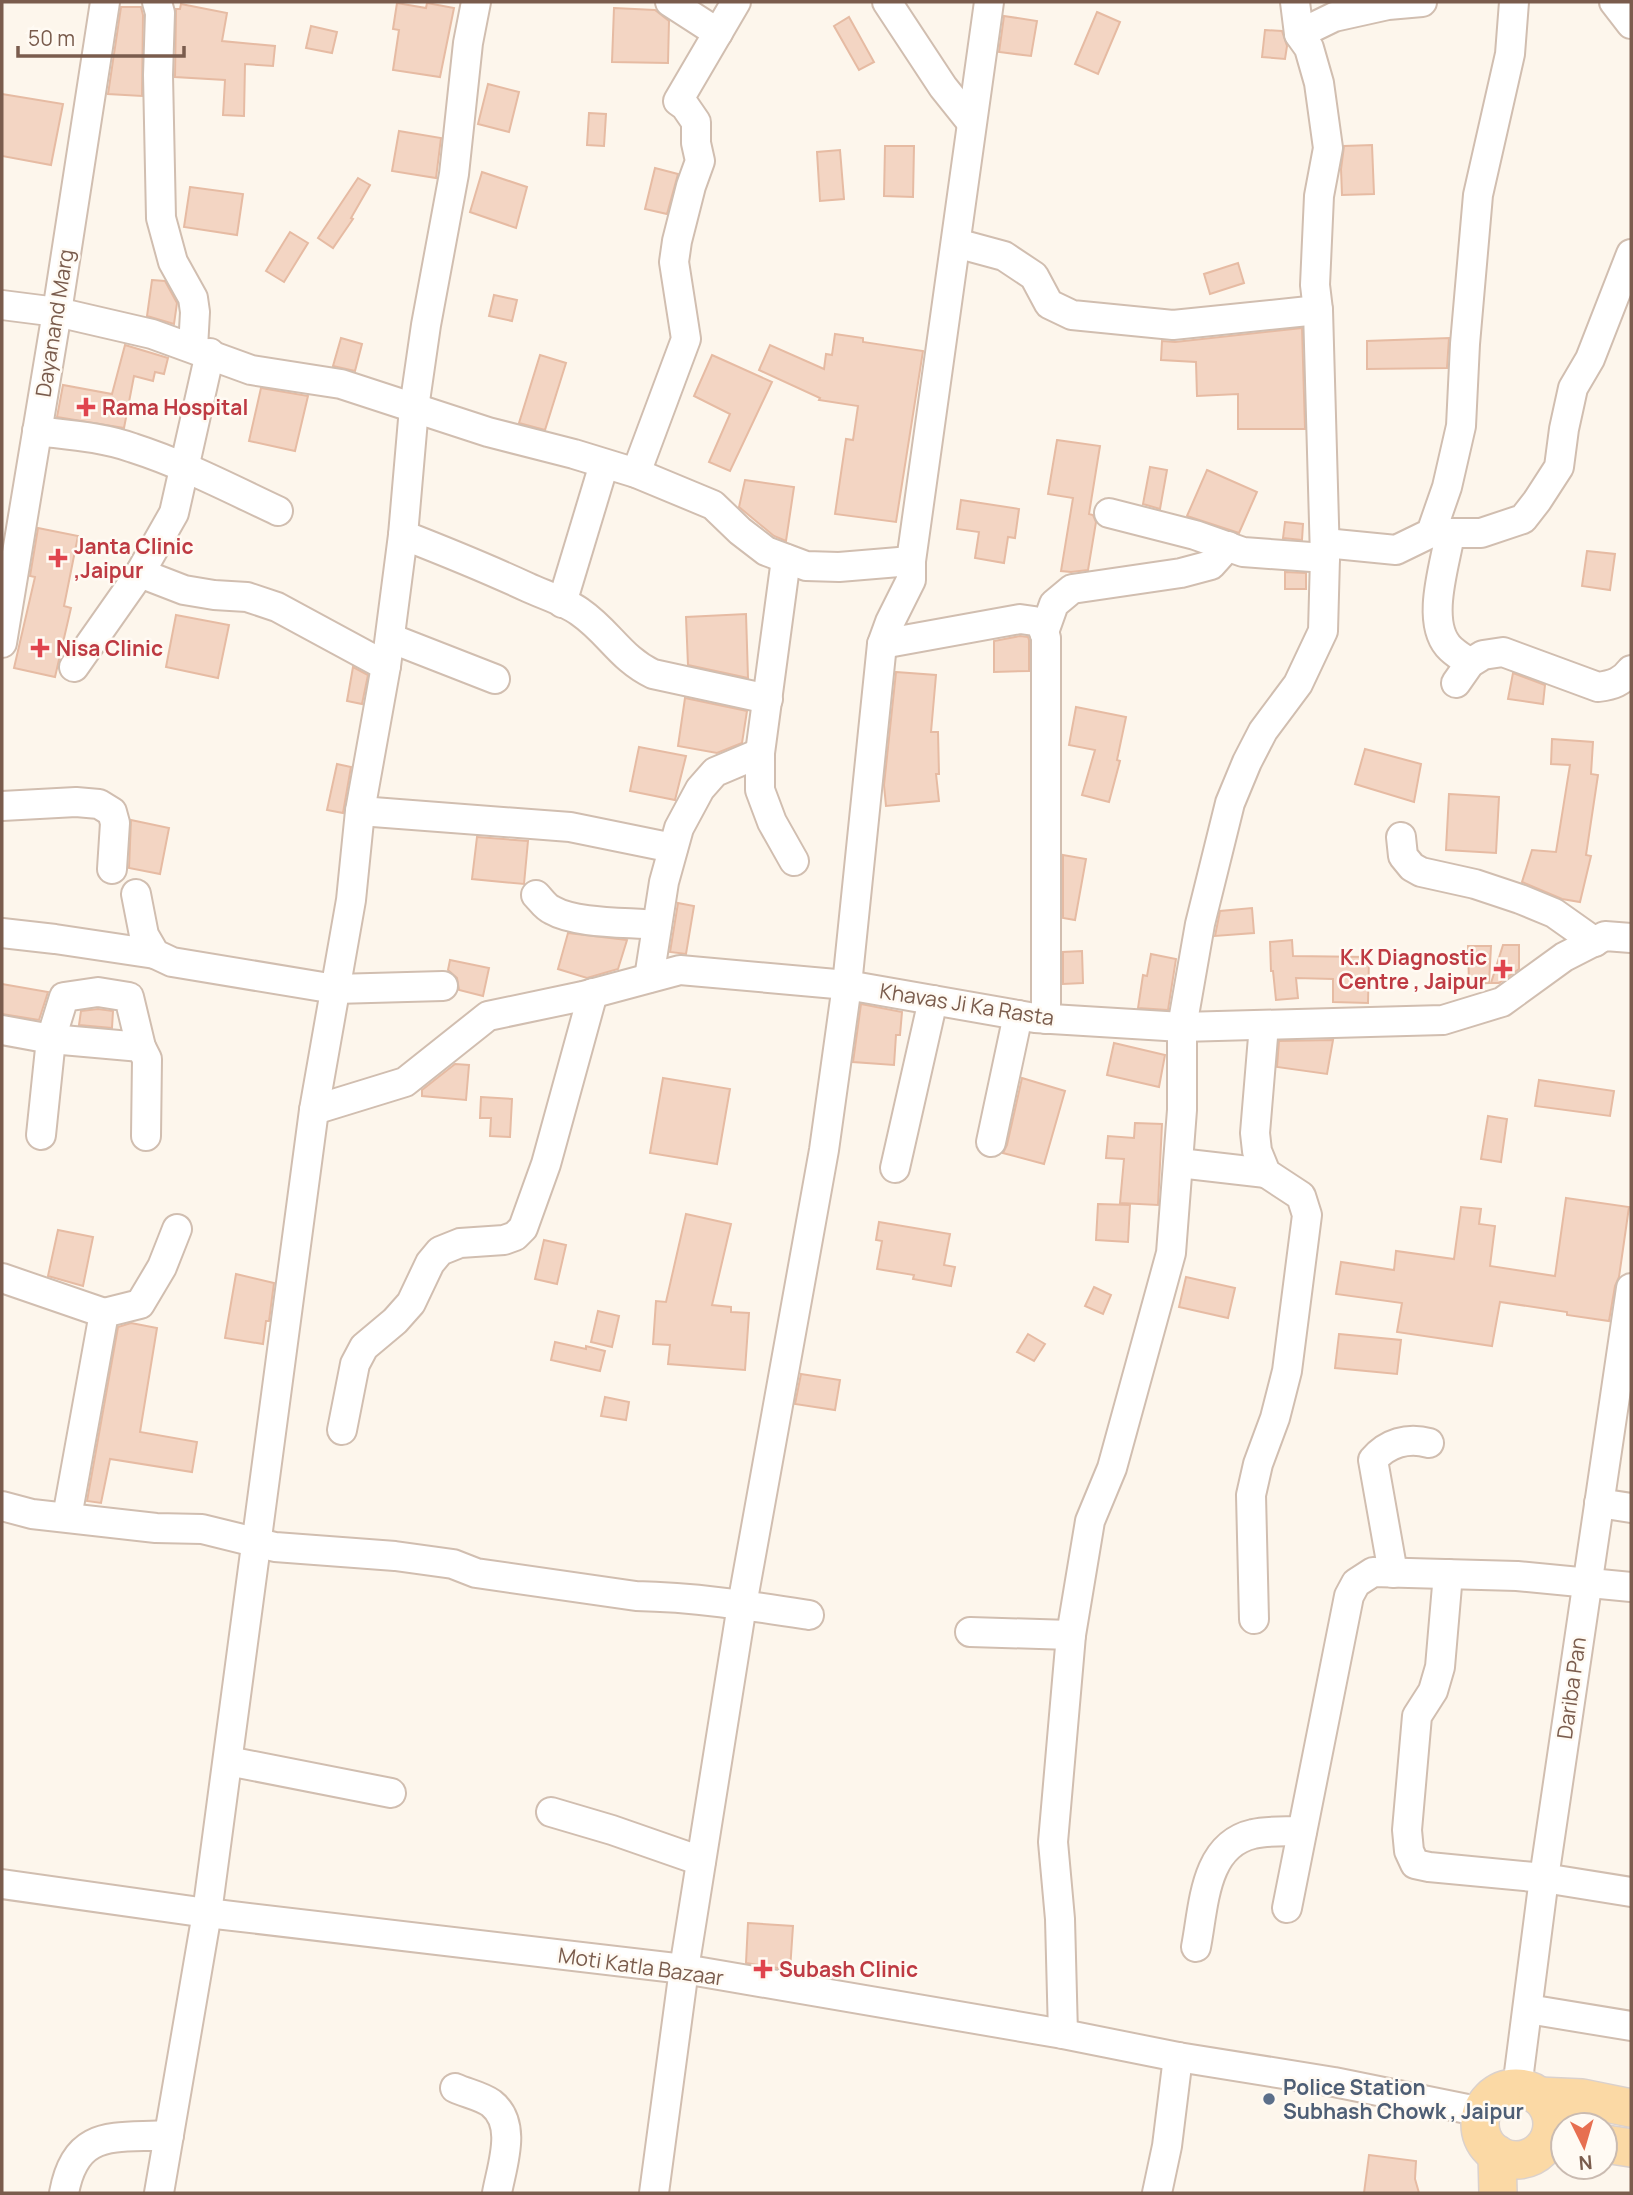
<svg xmlns="http://www.w3.org/2000/svg" width="1633" height="2195" font-family="Manrope,sans-serif">
  <style>
    .building { fill: #f3d5c3; stroke: #e6bba3; stroke-width: 2 }
    .lines { fill: none; stroke-linecap: round; stroke-linejoin: round }
    .minor-casing { stroke: #d1beb0; stroke-width: 32 }
    .major-casing { stroke: #dad1cd; stroke-width: 40 }
    .minor { stroke: #fff; stroke-width: 28 }
    .major { stroke: #fbd9a5; stroke-width: 37 }
    .health-dot { fill: #e0444e; stroke: #fffaf3; stroke-width: 2.5 }
    .service-dot { fill: #5c6f8a; stroke: #fffaf3; stroke-width: 2.5 }
    .labels { text-anchor: middle; dominant-baseline: central; stroke-width: 5; stroke-linejoin: round; paint-order: stroke }
    .street-label { font-size: 21px; fill: #7a5c4d; stroke: #fffaf3 }
    .health-label { font-size: 21px; font-weight: bold; fill: #be3a42; stroke: #fffaf3; text-anchor: start }
    .service-label { font-size: 21px; font-weight: bold; fill: #4e5e75; stroke: #fffaf3; text-anchor: start }
  </style>
  <rect width="100%" height="100%" fill="#fdf6ec"/>
  <g class="building">
    <polygon points="397,3 426,8 427,3 454,8 440,77 393,70 399,30 393,29"/>
    <polygon points="181,4 227,13 222,41 275,46 273,66 245,64 244,116 223,115 225,80 175,77 176,9 180,9"/>
    <polygon points="121,7 141,7 143,15 142,96 108,94"/>
    <polygon points="614,8 655,10 669,21 668,63 612,62"/>
    <polygon points="1097,12 1120,22 1098,74 1075,64"/>
    <polygon points="1004,16 1037,21 1031,56 999,52"/>
    <polygon points="849,17 874,62 859,70 834,26"/>
    <polygon points="311,26 337,32 332,53 306,48"/>
    <polygon points="1265,30 1282,31 1287,46 1285,59 1262,57"/>
    <polygon points="488,84 519,92 509,132 478,124"/>
    <polygon points="2,94 63,104 51,165 2,156"/>
    <polygon points="589,113 606,114 604,146 587,145"/>
    <polygon points="399,131 441,138 436,178 392,171"/>
    <polygon points="1372,145 1374,194 1342,195 1341,169 1344,146"/>
    <polygon points="885,146 914,146 913,197 884,196"/>
    <polygon points="840,150 844,199 820,201 817,152"/>
    <polygon points="655,168 678,174 667,214 645,209"/>
    <polygon points="482,172 527,187 516,228 470,212"/>
    <polygon points="358,178 370,185 351,218 353,219 333,248 318,238"/>
    <polygon points="190,187 243,194 237,235 184,227"/>
    <polygon points="290,232 308,243 284,282 266,271"/>
    <polygon points="1238,263 1244,283 1210,294 1204,274"/>
    <polygon points="152,280 165,281 177,303 174,324 147,316"/>
    <polygon points="494,295 517,300 512,321 489,316"/>
    <polygon points="1302,328 1305,429 1238,429 1238,394 1197,396 1196,362 1161,360 1162,341 1175,342"/>
    <polygon points="835,334 863,338 863,342 923,351 896,522 835,514 846,439 853,440 858,406 819,400 820,398 759,370 770,345 824,369 826,354 832,355"/>
    <polygon points="341,338 362,344 355,371 333,366"/>
    <polygon points="1449,338 1447,368 1367,369 1367,341"/>
    <polygon points="125,345 168,358 164,374 155,372 153,381 134,376 124,428 57,417 63,385 112,394"/>
    <polygon points="540,355 566,363 545,430 519,423"/>
    <polygon points="712,355 772,382 730,471 709,462 730,414 694,396"/>
    <polygon points="261,388 308,396 295,451 249,441"/>
    <polygon points="1057,440 1100,446 1089,514 1093,515 1096,522 1088,570 1071,572 1061,571 1073,498 1048,494"/>
    <polygon points="1150,467 1167,470 1160,509 1143,504"/>
    <polygon points="1207,470 1257,492 1239,533 1187,516"/>
    <polygon points="745,480 794,487 786,541 774,536 739,507"/>
    <polygon points="961,500 1019,509 1015,538 1008,537 1004,563 975,558 979,532 957,529"/>
    <polygon points="1285,522 1303,524 1302,540 1283,538"/>
    <polygon points="38,528 78,536 64,606 71,608 55,677 14,668 35,577 30,576"/>
    <polygon points="1587,551 1615,554 1610,590 1582,586"/>
    <polygon points="1285,572 1306,573 1306,589 1285,589"/>
    <polygon points="746,614 748,678 688,665 686,617"/>
    <polygon points="176,615 229,625 218,678 166,667"/>
    <polygon points="1020,636 1028,637 1029,640 1029,671 994,672 994,641"/>
    <polygon points="353,667 368,675 362,704 347,701"/>
    <polygon points="896,672 936,675 931,732 938,732 939,774 936,774 939,801 886,806 884,785"/>
    <polygon points="1513,673 1545,685 1543,704 1508,699"/>
    <polygon points="685,698 747,711 742,743 717,753 678,746"/>
    <polygon points="1076,707 1126,717 1117,760 1120,761 1109,802 1082,795 1095,750 1069,745"/>
    <polygon points="1552,739 1593,742 1591,774 1598,775 1586,855 1591,856 1580,902 1562,899 1522,882 1532,850 1556,852 1570,765 1551,764"/>
    <polygon points="639,747 686,756 675,800 630,791"/>
    <polygon points="1365,749 1421,764 1414,802 1355,784"/>
    <polygon points="337,764 351,767 343,813 327,810"/>
    <polygon points="1449,794 1499,797 1496,853 1446,850"/>
    <polygon points="131,820 169,828 160,874 129,868"/>
    <polygon points="477,837 528,841 524,884 472,879"/>
    <polygon points="1063,855 1086,859 1075,920 1063,918"/>
    <polygon points="678,903 694,906 686,954 670,952"/>
    <polygon points="1252,908 1254,933 1215,936 1220,911"/>
    <polygon points="568,933 627,940 618,969 587,978 558,969"/>
    <polygon points="1292,940 1293,956 1369,957 1368,1003 1333,1002 1333,979 1296,978 1298,998 1276,1000 1273,971 1271,971 1270,942"/>
    <polygon points="1503,945 1519,945 1519,969 1499,983 1491,983"/>
    <polygon points="1468,946 1491,946 1489,983 1469,984"/>
    <polygon points="1082,951 1083,983 1063,984 1063,952"/>
    <polygon points="1151,954 1176,959 1168,1010 1138,1008 1143,975 1147,976"/>
    <polygon points="450,960 489,968 483,996 459,990 457,978 448,970"/>
    <polygon points="2,984 48,992 39,1020 2,1014"/>
    <polygon points="861,1004 902,1012 900,1035 896,1035 894,1065 853,1062"/>
    <polygon points="98,1009 113,1011 112,1028 79,1025 81,1011"/>
    <polygon points="1333,1040 1327,1074 1277,1067 1279,1041"/>
    <polygon points="1114,1043 1165,1055 1159,1087 1107,1075"/>
    <polygon points="455,1064 469,1065 466,1100 422,1096 422,1090"/>
    <polygon points="663,1078 730,1089 717,1164 650,1153"/>
    <polygon points="1022,1078 1065,1091 1044,1164 1003,1153 1007,1145"/>
    <polygon points="1539,1080 1614,1091 1610,1116 1535,1106"/>
    <polygon points="481,1097 512,1099 510,1137 490,1136 491,1118 480,1118"/>
    <polygon points="1488,1116 1507,1119 1501,1162 1481,1159"/>
    <polygon points="1135,1123 1162,1124 1158,1205 1120,1203 1124,1159 1106,1158 1108,1136 1134,1138"/>
    <polygon points="1566,1198 1629,1207 1619,1277 1615,1286 1609,1321 1567,1315 1567,1312 1500,1302 1492,1346 1397,1332 1402,1303 1336,1294 1341,1262 1394,1270 1396,1251 1454,1259 1461,1207 1481,1209 1479,1224 1495,1226 1490,1266 1555,1276"/>
    <polygon points="1098,1204 1130,1205 1128,1242 1096,1240"/>
    <polygon points="686,1214 731,1224 712,1305 731,1307 731,1312 749,1313 745,1370 668,1364 670,1345 653,1344 656,1301 666,1302"/>
    <polygon points="879,1222 950,1234 944,1265 955,1267 951,1286 913,1279 914,1275 877,1269 882,1241 876,1240"/>
    <polygon points="58,1230 93,1237 83,1286 48,1276"/>
    <polygon points="544,1240 566,1245 557,1284 535,1279"/>
    <polygon points="236,1274 274,1283 269,1321 266,1321 263,1344 225,1338"/>
    <polygon points="1186,1277 1235,1288 1228,1318 1179,1307"/>
    <polygon points="1094,1287 1111,1295 1103,1314 1085,1306"/>
    <polygon points="598,1311 619,1316 612,1347 591,1342"/>
    <polygon points="131,1323 157,1328 140,1432 197,1442 192,1472 110,1459 101,1503 87,1501 118,1327"/>
    <polygon points="1028,1334 1045,1344 1034,1361 1017,1352"/>
    <polygon points="1339,1334 1401,1340 1397,1374 1335,1368"/>
    <polygon points="555,1342 586,1349 586,1346 605,1351 600,1371 551,1360"/>
    <polygon points="801,1374 840,1380 835,1410 795,1404"/>
    <polygon points="605,1397 629,1402 626,1420 601,1416"/>
    <polygon points="748,1923 793,1926 790,1970 746,1963"/>
    <polygon points="1369,2155 1416,2161 1415,2179 1419,2193 1364,2193"/>
  </g>
  <g class="lines">
    <g class="minor-casing">
      <g id="minor">
        <polyline points="157,2 160,13 158,75 161,218 173,262 193,298 195,312 193,348"/>
        <polyline points="670,2 718,33"/>
        <polyline points="887,2 943,87 971,122"/>
        <polyline points="1614,2 1631,24"/>
        <polyline points="1299,34 1334,17 1388,5 1422,2"/>
        <polyline points="956,243 1004,256 1034,276 1049,304 1072,315 1173,325 1318,310"/>
        <polyline points="2,305 57,312 152,334 251,370 341,384 488,432 574,454 636,473 713,505 740,531 766,551 806,566 839,567 911,561"/>
        <path d="M 37,431 C 69,435 102,437 133,448 C 183,464 231,489 278,511"/>
        <polyline points="636,473 686,339 674,262 677,241 691,186 700,161 696,143 696,122 685,106 678,101 736,2"/>
        <polyline points="1109,513 1195,535 1243,552 1325,558"/>
        <polyline points="1431,533 1481,533 1523,519 1537,501 1559,467 1564,429 1573,388 1590,359 1631,254"/>
        <path d="M 1450,534 C 1445,565 1426,620 1448,646 C 1454,653 1463,658 1470,663"/>
        <path d="M 403,535 C 444,551 486,568 527,587 C 544,595 565,601 580,612 C 609,632 621,659 653,674 L 768,699"/>
        <polyline points="1325,543 1396,550 1431,533 1447,487 1461,426 1465,344 1478,195 1510,54 1514,2"/>
        <polyline points="786,559 760,753 760,790 772,822 794,861"/>
        <polyline points="140,573 184,590 214,595 247,597 277,607 386,666"/>
        <polyline points="562,603 604,464"/>
        <polyline points="1044,632 1054,604 1072,589 1181,573 1211,565 1228,546"/>
        <polyline points="390,638 495,679"/>
        <polyline points="2,643 57,312 105,2"/>
        <polyline points="882,644 1020,619 1034,621 1042,625 1046,638 1046,1019"/>
        <polyline points="74,667 140,573 174,513 210,353"/>
        <path d="M 1456,683 L 1470,663 L 1483,655 L 1503,652 L 1598,687 C 1613,685 1622,682 1631,670"/>
        <polyline points="2,806 76,802 99,804 112,812 115,823 112,869"/>
        <polyline points="360,811 570,827 673,848"/>
        <polyline points="1401,837 1403,856 1412,867 1421,872 1475,884 1520,899 1554,913 1595,942"/>
        <polyline points="136,894 144,935 155,954 172,962 335,989 443,986"/>
        <path d="M 536,895 C 541,900 545,907 552,910 C 576,924 628,922 657,925"/>
        <polyline points="2,933 55,939 155,954"/>
        <polyline points="649,978 664,882 679,828 700,789 715,772 760,753"/>
        <polyline points="2,1030 51,1039 64,997 98,992 129,997 141,1047 147,1059 146,1136"/>
        <polyline points="314,1110 405,1082 488,1016 583,996 680,970 847,985 1035,1018 1182,1027 1443,1020 1502,1002 1564,957 1605,936 1631,938"/>
        <polyline points="41,1135 51,1039 141,1047"/>
        <polyline points="991,1142 1018,1015"/>
        <polyline points="1179,1163 1266,1173"/>
        <polyline points="895,1168 933,1000"/>
        <polyline points="2,1278 104,1313"/>
        <polyline points="342,1430 355,1364 364,1347 395,1321 411,1303 430,1263 440,1251 460,1243 504,1240 515,1236 523,1228 546,1164 593,993"/>
        <polyline points="1599,1503 1631,1508"/>
        <path d="M 2,1506 L 32,1514 L 156,1528 L 202,1529 L 275,1547 L 395,1556 L 453,1564 L 476,1573 L 636,1596 C 694,1597 751,1606 809,1615"/>
        <polyline points="67,1517 104,1313 140,1304 162,1267 177,1229"/>
        <path d="M 1393,1573 L 1373,1460 C 1387,1443 1408,1437 1429,1443"/>
        <polyline points="1448,1574 1440,1667 1433,1691 1417,1716 1407,1830 1409,1851 1415,1864 1429,1867 1544,1878 1631,1892"/>
        <polyline points="1254,1619 1251,1495 1258,1464 1275,1418 1287,1371 1307,1215 1301,1196 1266,1173 1257,1151 1255,1133 1264,1025"/>
        <polyline points="970,1632 1071,1635"/>
        <polyline points="228,1761 391,1793"/>
        <polyline points="551,1812 612,1830 701,1861"/>
        <polyline points="2,1884 207,1913 684,1969 1063,2034 1178,2057 1334,2082 1482,2112"/>
        <polyline points="1287,1908 1349,1596 1356,1583 1373,1572 1517,1576 1631,1587"/>
        <path d="M 1196,1947 C 1204,1906 1204,1845 1253,1834 C 1268,1830 1287,1832 1302,1831"/>
        <polyline points="1528,2009 1631,2026"/>
        <polyline points="1063,2034 1060,1919 1053,1842 1071,1635 1090,1521 1112,1468 1171,1253 1182,1110 1182,1027 1200,924 1230,803 1247,762 1263,731 1298,684 1323,631 1325,558 1318,310 1315,285 1319,196 1328,148 1319,83 1309,48 1299,34 1295,2"/>
        <path d="M 455,2088 C 466,2093 481,2096 491,2103 C 518,2124 502,2165 497,2193"/>
        <polyline points="1517,2088 1544,1878 1631,1288"/>
        <path d="M 64,2193 C 76,2127 115,2139 169,2135"/>
        <polyline points="159,2193 207,1913 314,1110 351,900 360,811 386,666 403,535 414,408 426,325 454,174 468,43 476,2"/>
        <polyline points="654,2193 684,1969 742,1605 824,1150 847,985 882,644 890,622 911,580 911,561 989,2"/>
        <polyline points="1157,2193 1167,2146 1178,2057"/>
      </g>
    </g>
    <g class="major-casing">
      <g id="major">
        <circle cx="1516" cy="2124" r="36"/>
        <polyline points="1538,2096 1582,2098 1631,2108"/>
        <polyline points="1605,2144 1631,2148"/>
        <polyline points="1497,2154 1498,2193"/>
      </g>
    </g>
    <use href="#minor" class="minor"/>
    <use href="#major" class="major"/>
  </g>
  <g class="health-dot">
    <path d="M82.5 396.5h7v7h7v7h-7v7h-7v-7h-7v-7h7z"/>
    <path d="M54.5 547.5h7v7h7v7h-7v7h-7v-7h-7v-7h7z"/>
    <path d="M36.5 637.5h7v7h7v7h-7v7h-7v-7h-7v-7h7z"/>
    <path d="M1499.5 958.5h7v7h7v7h-7v7h-7v-7h-7v-7h7z"/>
    <path d="M759.5 1958.5h7v7h7v7h-7v7h-7v-7h-7v-7h7z"/>
  </g>
  <circle class="service-dot" cx="1269" cy="2099" r="7"/>
  <g class="labels">
    <g class="street-label">
      <text transform="translate(54 323) rotate(-81)">Dayanand Marg</text>
      <text transform="translate(967 1004) rotate(9)">Khavas Ji Ka Rasta</text>
      <text transform="translate(1571 1688) rotate(-82)">Dariba Pan</text>
      <text transform="translate(641 1966) rotate(8)">Moti Katla Bazaar</text>
    </g>
    <g class="health-label">
      <text x="102" y="407">Rama Hospital</text>
      <text x="74" y="546">Janta Clinic<tspan x="74" dy="24">,Jaipur</tspan></text>
      <text x="56" y="648">Nisa Clinic</text>
      <text x="1487" y="957" text-anchor="end">K.K Diagnostic<tspan x="1487" dy="24">Centre , Jaipur</tspan></text>
      <text x="779" y="1969">Subash Clinic</text>
    </g>
    <g class="service-label">
      <text x="1283" y="2087">Police Station<tspan x="1283" dy="24">Subhash Chowk , Jaipur</tspan></text>
    </g>
  </g>
  <rect width="1633" height="2195" fill="none" stroke="#7a5c4d" stroke-width="7"/>
  <g transform="translate(1584 2146) rotate(175)"><circle r="33" fill="#fffaf3" stroke="#cabbb1" stroke-width="2"/>
  <path d="M0-5L12 26L0 18L-12 26Z" fill="#e76f51"/>
  <text y="-10" font-size="19" font-weight="bold" text-anchor="middle" fill="#7a5c4d">N</text>
  </g>
  <path d="M18 46v10h166v-10" fill="none" stroke="#7a5c4d" stroke-width="3.5"/>
  <text x="28" y="46" font-size="21" fill="#7a5c4d" stroke="#fffaf3" stroke-width="5" paint-order="stroke">50 m</text>
</svg>
